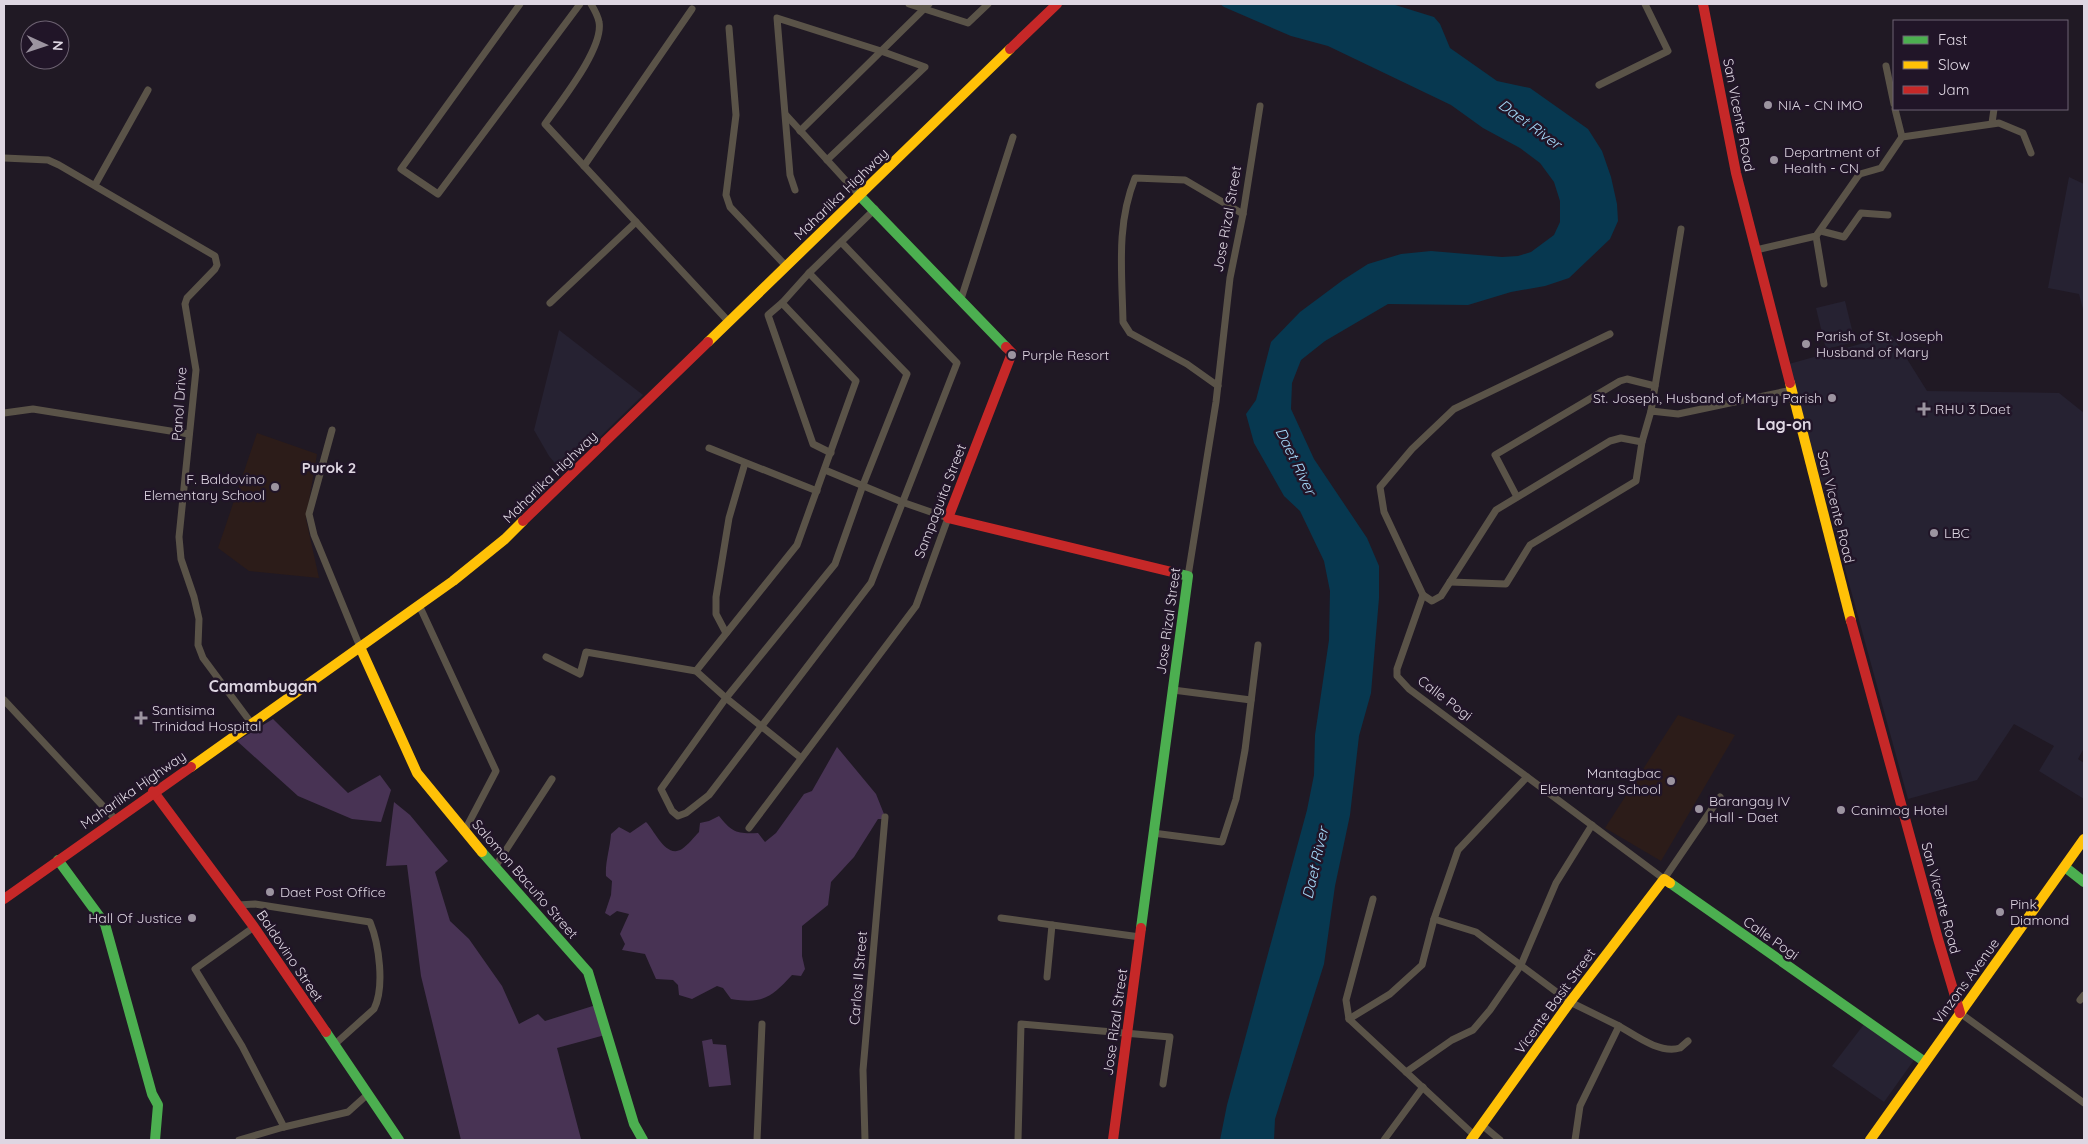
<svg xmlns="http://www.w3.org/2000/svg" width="2088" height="1144" font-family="Quicksand,sans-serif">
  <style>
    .commercial { fill: #262232 }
    .education { fill: #2c1c19 }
    .green { fill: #483354 }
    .water { fill: #073850 }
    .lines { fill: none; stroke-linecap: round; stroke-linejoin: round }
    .street { stroke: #5a5348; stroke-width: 7 }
    .fast { stroke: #4caf50; stroke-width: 10 }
    .slow { stroke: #ffc107; stroke-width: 10 }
    .jam { stroke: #c62828; stroke-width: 10 }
    .poi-dot { fill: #9c94a0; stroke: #211528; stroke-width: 2 }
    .labels { text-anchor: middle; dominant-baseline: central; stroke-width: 5; stroke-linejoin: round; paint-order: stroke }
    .poi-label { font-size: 14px; fill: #ded6e2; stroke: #211528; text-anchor: start }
    .street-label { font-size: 14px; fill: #ded6e2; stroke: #211528 }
    .water-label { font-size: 15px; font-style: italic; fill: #a4d8f8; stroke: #211528 }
    .neighbourhood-label { font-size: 15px; font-weight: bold; fill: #ded6e2; stroke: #211528 }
    .quarter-label { font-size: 16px; font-weight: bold; fill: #ded6e2; stroke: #211528 }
  </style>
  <rect width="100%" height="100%" fill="#201924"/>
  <g class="commercial">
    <polygon points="2069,177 2084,184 2084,313 2079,294 2048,288"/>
    <polygon points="1845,301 1855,342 1826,349 1816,308"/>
    <polygon points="559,330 643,395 563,473 549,456 534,430"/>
    <polygon points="1892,335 1927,391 2059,393 2084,413 2084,748 2078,759 2084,763 2084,799 2039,771 2054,746 2014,724 1977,780 1908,799 1789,364"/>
    <polygon points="1865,1023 1914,1060 1884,1102 1832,1066"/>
  </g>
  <g class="education">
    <polygon points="257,433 317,454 306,519 319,578 249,571 218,548"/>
    <polygon points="1678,715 1735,735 1661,861 1605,828"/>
  </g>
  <g class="green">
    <polygon points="273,719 348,793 380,775 391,790 381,822 352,819 298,796 237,741"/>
    <path d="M 837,747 L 876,794 L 886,819 L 878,819 L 854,857 L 831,882 L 828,905 L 802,926 L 802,956 L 805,969 L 801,976 L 792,975 C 771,998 762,1004 731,999 L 723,988 L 717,986 L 692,999 L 679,995 L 678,985 L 673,980 L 656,979 L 645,954 L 622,950 L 625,944 L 620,934 L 629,914 L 617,911 L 610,916 L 605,913 L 611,895 L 612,881 L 606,876 C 605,862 610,849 611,834 L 619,827 L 630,833 L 646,822 C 655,831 666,859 682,849 C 688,845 694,837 699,832 L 700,823 L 709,821 L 719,816 C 732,832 736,834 758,833 L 765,842 L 776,833 L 804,794 L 812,791 Z"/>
    <polygon points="394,802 410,815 448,861 435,872 450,921 469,939 502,986 519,1024 538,1014 545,1021 596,1005 605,1035 557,1048 581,1139 579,1140 461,1140 421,976 407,865 386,866"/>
    <polygon points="712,1039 713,1044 726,1045 731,1085 709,1087 702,1041"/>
  </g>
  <polygon class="water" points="1220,4 1392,4 1434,17 1440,24 1450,48 1497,81 1530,88 1588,129 1602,151 1611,177 1617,204 1618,221 1610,239 1569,278 1545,286 1511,292 1468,305 1388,304 1325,341 1301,360 1292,383 1291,409 1314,459 1367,538 1379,566 1379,598 1371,693 1359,736 1350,815 1335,886 1324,964 1275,1119 1274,1140 1220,1140 1227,1105 1307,810 1314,775 1315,735 1329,640 1330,591 1324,561 1300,511 1284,496 1254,443 1246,414 1256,400 1271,342 1300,312 1343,280 1368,264 1401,254 1431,251 1502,257 1518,256 1531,252 1554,235 1560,222 1560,201 1554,182 1540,163 1520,148 1483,128 1451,105 1328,46 1291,36 1224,7"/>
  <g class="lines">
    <g class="street">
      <polyline points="520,4 401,169 438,194 580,4"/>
      <path d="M 591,4 C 594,9 598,16 599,22 C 604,48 561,101 545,124 L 729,322"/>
      <polyline points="909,4 968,23 988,4"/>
      <polyline points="729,28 736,115 726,195 730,207 786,266"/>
      <polyline points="1886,66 1894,104"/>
      <polyline points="1599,85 1668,51 1645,4"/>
      <polyline points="1895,109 1902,137"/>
      <polyline points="786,115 859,195"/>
      <polyline points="1992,123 1994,109"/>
      <polyline points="800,131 929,4"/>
      <polyline points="4,158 48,160 59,165 215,256 217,265 215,269 187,298 185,304 196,370 179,537 181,559 194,597 199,619 198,645 203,658 252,724"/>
      <polyline points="584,166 692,9"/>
      <polyline points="95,185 148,90"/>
      <polyline points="795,190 790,175 777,18 881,51 925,67 827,160"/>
      <polyline points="1821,231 1844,237 1861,213 1888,215"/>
      <polyline points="1816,236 1824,284"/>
      <polyline points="841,242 957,363 871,583 709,795 686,813 678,816 672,811 661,789 726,698 835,564 863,485 907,374 809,273 875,209"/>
      <polyline points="1756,250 1816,236 1858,176 1860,174 1881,168 1902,137 1999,123 2023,133 2031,153"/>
      <polyline points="961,299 1013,137"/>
      <polyline points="550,303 636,222"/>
      <polyline points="782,303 768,315 813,444 831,453"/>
      <path d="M 1218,386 L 1187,364 L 1130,333 L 1123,322 C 1122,272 1116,225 1135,178 L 1185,180 L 1243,214"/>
      <polyline points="1651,411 1681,229"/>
      <polyline points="4,413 33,409 189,434"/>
      <polyline points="332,430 309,514 314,535 360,647"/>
      <polyline points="709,448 817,491"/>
      <polyline points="1517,497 1495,455 1620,381 1627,379 1655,386"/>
      <polyline points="1188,576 1216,402 1230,278 1243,214 1260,106"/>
      <polyline points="1450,582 1506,584 1530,545 1636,481 1642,442"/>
      <polyline points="1423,595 1384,512 1380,487 1412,449 1454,409 1610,334"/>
      <polyline points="419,605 496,771 464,832"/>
      <polyline points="726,633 716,614 716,597 729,518 745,463"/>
      <polyline points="546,657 580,674 586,652 696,671 726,698 801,758"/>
      <polyline points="696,671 797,545 856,381 782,303 809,273"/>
      <polyline points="1173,690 1251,700"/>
      <polyline points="4,700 115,819"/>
      <polyline points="1720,797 1664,879 1409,689 1397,676 1397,669 1423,595 1432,601 1441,596 1496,510 1610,441 1621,438 1642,442 1651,411 1678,414 1792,390"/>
      <polyline points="749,828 916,606 948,518 902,502 825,470"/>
      <polyline points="1153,833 1222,842 1236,799 1245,750 1258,645"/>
      <polyline points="495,867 552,779"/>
      <path d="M 238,905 L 255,904 L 370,922 C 379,944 385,987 374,1009 L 334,1045"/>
      <polyline points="1001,918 1140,937"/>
      <polyline points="1434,919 1476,932 1570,1002 1619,1026 1580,1106 1575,1140"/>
      <polyline points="254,927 195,969 242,1046 284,1127"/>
      <polyline points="1047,977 1052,925"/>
      <polyline points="2080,1000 2084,995"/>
      <polyline points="1960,1013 2084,1103"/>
      <polyline points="1349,1019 1346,1000 1373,899"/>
      <path d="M 1619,1026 C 1635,1035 1659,1054 1680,1048 L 1688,1041"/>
      <polyline points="1406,1072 1452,1040 1473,1030 1490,1010 1521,965 1556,883 1592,825"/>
      <polyline points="1482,1125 1500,1140"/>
      <polyline points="1475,1136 1349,1019 1390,994 1422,965 1434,919 1458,850 1527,777"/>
      <polyline points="239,1140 284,1127 348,1112 368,1094"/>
      <polyline points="757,1140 762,1024"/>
      <polyline points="865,1140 863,1070 885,817"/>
      <polyline points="1018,1140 1021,1024 1170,1037 1163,1084"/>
      <polyline points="1384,1140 1423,1087"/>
    </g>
    <g class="fast">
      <polyline points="859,195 1006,347"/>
      <polyline points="482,852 588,972 634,1124 643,1140"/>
      <polyline points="58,860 105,924 152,1094 158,1105 155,1140"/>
      <polyline points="2065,867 2084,882"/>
      <polyline points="1670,883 1925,1062"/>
      <polyline points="1141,928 1188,576 1176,573"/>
      <polyline points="326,1032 399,1140"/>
    </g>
    <g class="slow">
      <polyline points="708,342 1010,49"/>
      <polyline points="1790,383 1851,621"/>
      <polyline points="360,647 417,773 482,852"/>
      <polyline points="191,767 453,581 505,539 523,521"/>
      <polyline points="1471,1140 1570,1002 1664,879 1670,883"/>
      <polyline points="1870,1140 2084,839"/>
    </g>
    <g class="jam">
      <polyline points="1703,4 1736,173 1790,383"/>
      <polyline points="1010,49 1057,4"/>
      <polyline points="1006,347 1012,353 948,518 1176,573"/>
      <polyline points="523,521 708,342"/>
      <polyline points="1851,621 1938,939 1960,1013"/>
      <polyline points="153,791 254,927 326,1032"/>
      <polyline points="4,899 191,767"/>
      <polyline points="1113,1140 1141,928"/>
    </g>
  </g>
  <g class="poi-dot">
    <circle cx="1768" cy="105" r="5"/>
    <circle cx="1774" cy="160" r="5"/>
    <circle cx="1806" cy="344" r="5"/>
    <circle cx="1012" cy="355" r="5"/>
    <circle cx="1832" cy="398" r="5"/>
    <path d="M1921.5 401.5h5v5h5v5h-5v5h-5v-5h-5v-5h5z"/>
    <circle cx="275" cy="487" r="5"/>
    <circle cx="1934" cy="533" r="5"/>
    <path d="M138.5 710.5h5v5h5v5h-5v5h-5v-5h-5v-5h5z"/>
    <circle cx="1671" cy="781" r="5"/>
    <circle cx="1699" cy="809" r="5"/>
    <circle cx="1841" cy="810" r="5"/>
    <circle cx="270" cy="892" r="5"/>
    <circle cx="2000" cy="912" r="5"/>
    <circle cx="192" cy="918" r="5"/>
  </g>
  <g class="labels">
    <g class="poi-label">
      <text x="1778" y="105">NIA - CN IMO</text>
      <text x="1784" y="152">Department of<tspan x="1784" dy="16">Health - CN</tspan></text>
      <text x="1816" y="336">Parish of St. Joseph<tspan x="1816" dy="16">Husband of Mary</tspan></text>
      <text x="1022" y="355">Purple Resort</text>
      <text x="1822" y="398" text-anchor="end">St. Joseph, Husband of Mary Parish</text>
      <text x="1935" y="409">RHU 3 Daet</text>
      <text x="265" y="479" text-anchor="end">F. Baldovino<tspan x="265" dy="16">Elementary School</tspan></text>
      <text x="1944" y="533">LBC</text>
      <text x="152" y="710">Santisima<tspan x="152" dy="16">Trinidad Hospital</tspan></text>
      <text x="1661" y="773" text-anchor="end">Mantagbac<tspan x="1661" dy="16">Elementary School</tspan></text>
      <text x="1709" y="801">Barangay IV<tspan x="1709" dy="16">Hall - Daet</tspan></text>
      <text x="1851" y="810">Canimog Hotel</text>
      <text x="280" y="892">Daet Post Office</text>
      <text x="2010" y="904">Pink<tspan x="2010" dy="16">Diamond</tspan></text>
      <text x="182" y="918" text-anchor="end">Hall Of Justice</text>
    </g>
    <g class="street-label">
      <text transform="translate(1739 115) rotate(79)">San Vicente Road</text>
      <text transform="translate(841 194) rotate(-44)">Maharlika Highway</text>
      <text transform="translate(1227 219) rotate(-80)">Jose Rizal Street</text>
      <text transform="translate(179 404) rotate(-86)">Panol Drive</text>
      <text transform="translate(550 477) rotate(-44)">Maharlika Highway</text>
      <text transform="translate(940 501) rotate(-69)">Sampaguita Street</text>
      <text transform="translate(1836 507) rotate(76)">San Vicente Road</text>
      <text transform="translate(1168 621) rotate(-82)">Jose Rizal Street</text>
      <text transform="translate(1445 698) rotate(37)">Calle Pogi</text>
      <text transform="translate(133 790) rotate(-35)">Maharlika Highway</text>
      <text transform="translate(525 879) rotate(49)">Salomon Bacuño Street</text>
      <text transform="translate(1941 898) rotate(75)">San Vicente Road</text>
      <text transform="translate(1771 938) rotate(35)">Calle Pogi</text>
      <text transform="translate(290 956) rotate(56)">Baldovino Street</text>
      <text transform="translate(858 978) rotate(-85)">Carlos II Street</text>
      <text transform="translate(1966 981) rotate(-54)">Vinzons Avenue</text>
      <text transform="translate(1555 1001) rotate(-54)">Vicente Basit Street</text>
      <text transform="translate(1115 1022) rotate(-82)">Jose Rizal Street</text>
    </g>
    <g class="water-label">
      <text transform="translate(1530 124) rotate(36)">Daet River</text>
      <text transform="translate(1296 461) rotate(64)">Daet River</text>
      <text transform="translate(1315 863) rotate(-77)">Daet River</text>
    </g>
    <g class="neighbourhood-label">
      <text x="329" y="467">Purok 2</text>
    </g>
    <g class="quarter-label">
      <text x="1784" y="424">Lag-on</text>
      <text x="263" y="686">Camambugan</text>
    </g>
  </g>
  <rect width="2088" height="1144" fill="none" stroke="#ded6e2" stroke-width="10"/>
  <rect x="1893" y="20" width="175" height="90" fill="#211528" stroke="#6d6272"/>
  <rect x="1903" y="36" width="25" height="8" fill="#4caf50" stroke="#6d6272"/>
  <text x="1938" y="45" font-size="15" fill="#ded6e2">Fast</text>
  <rect x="1903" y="61" width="25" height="8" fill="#ffc107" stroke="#6d6272"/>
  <text x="1938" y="70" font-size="15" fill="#ded6e2">Slow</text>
  <rect x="1903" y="86" width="25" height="8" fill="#c62828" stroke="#6d6272"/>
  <text x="1938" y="95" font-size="15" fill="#ded6e2">Jam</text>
  <g transform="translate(45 45) rotate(93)"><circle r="24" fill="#211528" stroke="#6d6272"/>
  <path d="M0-4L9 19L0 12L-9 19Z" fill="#9c94a0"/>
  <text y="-8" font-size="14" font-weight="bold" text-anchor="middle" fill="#ded6e2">N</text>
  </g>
</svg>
